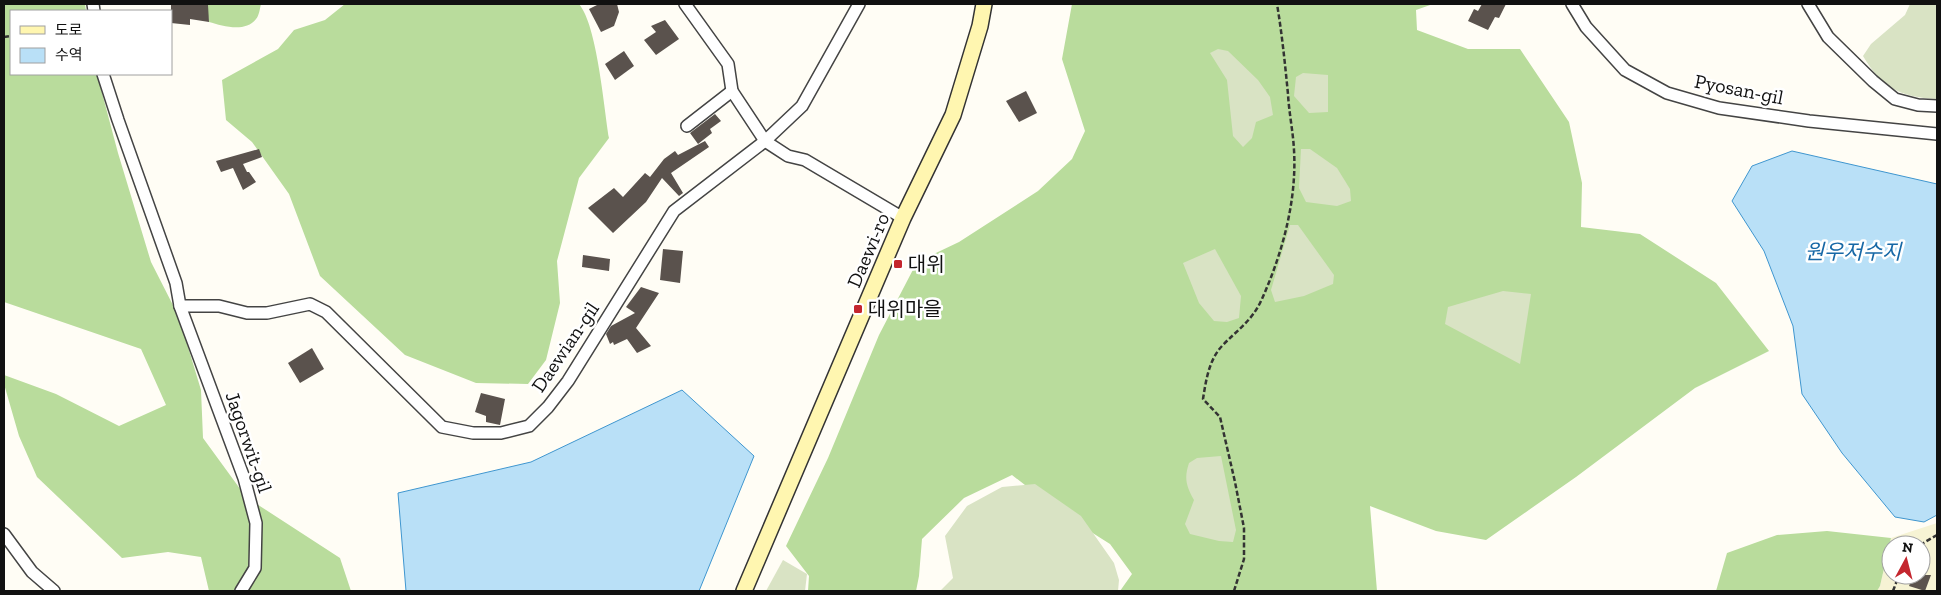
<svg xmlns="http://www.w3.org/2000/svg" width="1941" height="595" font-family="'Zilla Slab','Noto Sans KR',serif">
  <style>
    .farmland { fill: #f6f3d4; fill-rule: evenodd }
    .forest { fill: #b9dc9c }
    .cemetery { fill: #d9e3c4 }
    .water { fill: #b9e0f7; stroke: #3f96cf }
    .building { fill: #5a524d }
    .lines { fill: none; stroke-linecap: round; stroke-linejoin: round }
    .minor-casing { stroke: #444; stroke-width: 14 }
    .secondary-casing { stroke: #333; stroke-width: 18 }
    .path { stroke: #333; stroke-width: 2.5; stroke-dasharray: 5 2.5; stroke-linecap: butt }
    .minor { stroke: #fff; stroke-width: 11 }
    .secondary { stroke: #fff6b0; stroke-width: 15 }
    .poi-dot { fill: #c4262e; stroke: #fff; stroke-width: 2 }
    .labels { text-anchor: middle; dominant-baseline: central; stroke-width: 5; stroke-linejoin: round; paint-order: stroke }
    .street-label { font-size: 20px; fill: #111; stroke: #fff }
    .poi-label { font-size: 20px; fill: #111; stroke: #fff; text-anchor: start }
    .water-label { font-size: 21px; font-style: italic; fill: #1768a6; stroke: #fff }
  </style>
  <rect width="100%" height="100%" fill="#fffdf5"/>
  <path class="farmland" d="M 1937,523 L 1937,591 L 1877,591 L 1880,586 L 1891,538 ZM 1891,545 L 1921,545 L 1921,575 L 1891,575 Z"/>
  <g class="forest">
    <polygon points="4,4 85,4 86,11 11,11 11,74 97,74 118,153 151,262 179,317 201,390 203,438 246,497 340,558 351,591 209,591 201,557 168,552 122,558 37,477 19,436 4,384 4,375 56,394 119,426 166,405 141,349 4,302"/>
    <path d="M 206,4 L 261,4 C 260,8 259,16 256,19 C 245,33 223,26 209,22 Z"/>
    <path d="M 345,4 L 579,4 C 597,25 604,107 609,138 L 579,178 L 557,261 L 560,303 L 546,360 L 528,384 L 476,383 L 405,355 L 320,276 L 289,194 L 252,142 L 226,120 L 222,80 L 278,49 L 294,30 L 325,20 Z"/>
    <polygon points="1072,4 1433,4 1416,10 1417,30 1468,49 1520,49 1569,122 1582,183 1581,227 1640,234 1716,283 1769,351 1695,388 1576,477 1486,540 1436,531 1370,506 1377,591 1120,591 1132,574 1110,544 1061,513 1012,475 964,498 922,539 919,576 916,591 808,591 809,576 786,546 828,458 879,335 917,262 959,242 1038,191 1072,159 1085,131 1062,59"/>
    <polygon points="1827,531 1891,538 1880,586 1877,591 1716,591 1727,553 1777,535"/>
  </g>
  <g class="cemetery">
    <path d="M 1910,4 L 1937,4 L 1937,99 C 1900,97 1882,88 1863,56 L 1871,44 L 1905,15 Z"/>
    <polygon points="1218,49 1228,51 1258,80 1270,97 1273,115 1256,122 1252,138 1243,147 1233,136 1227,80 1210,53"/>
    <polygon points="1303,73 1328,75 1328,112 1309,113 1294,96 1296,77"/>
    <polygon points="1301,149 1310,149 1337,168 1350,189 1351,201 1337,206 1306,202 1299,188"/>
    <polygon points="1290,225 1298,225 1334,275 1333,284 1304,296 1275,302 1271,290"/>
    <polygon points="1215,249 1241,296 1239,318 1227,322 1214,321 1199,303 1183,263"/>
    <polygon points="1503,291 1531,294 1520,364 1445,324 1448,307"/>
    <path d="M 1221,456 L 1236,530 L 1233,542 L 1219,541 L 1190,534 L 1185,524 L 1194,500 C 1186,486 1184,478 1189,463 L 1197,458 Z"/>
    <polygon points="1035,484 1081,516 1114,563 1119,580 1118,591 940,591 953,578 945,536 967,506 1002,487"/>
    <polygon points="783,560 807,574 805,591 766,591"/>
  </g>
  <g class="water">
    <polygon points="1792,151 1937,184 1937,515 1924,522 1895,517 1842,453 1802,394 1793,326 1764,251 1732,201 1752,166"/>
    <polygon points="682,390 754,456 699,591 406,591 398,493 531,462"/>
  </g>
  <g class="building">
    <polygon points="171,4 208,5 209,22 190,19 190,25 171,23"/>
    <polygon points="599,4 617,4 619,12 614,26 601,32 589,9"/>
    <polygon points="1482,4 1506,4 1499,18 1495,17 1488,30 1468,21 1474,9 1478,11"/>
    <polygon points="665,20 679,39 656,55 644,40 656,32 651,26"/>
    <polygon points="624,51 634,66 615,80 605,64"/>
    <polygon points="1026,91 1037,113 1019,122 1006,101"/>
    <polygon points="715,114 721,121 710,129 712,133 698,144 690,133"/>
    <polygon points="705,141 709,147 671,173 683,193 679,196 662,178 646,202 613,233 588,208 614,188 623,197 645,173 650,177 664,159 675,151 678,155"/>
    <polygon points="259,149 262,157 243,164 247,172 249,172 256,182 243,190 233,168 221,172 216,161"/>
    <polygon points="663,249 683,251 680,283 660,280"/>
    <polygon points="583,255 610,259 609,271 582,267"/>
    <polygon points="641,287 659,293 636,328 651,346 637,353 627,339 614,345 613,342 610,344 606,334 611,326 635,313 626,307"/>
    <polygon points="312,348 324,369 300,383 288,363"/>
    <polygon points="481,393 505,399 500,425 486,422 486,416 475,412"/>
    <polygon points="1913,575 1931,575 1925,591 1909,586"/>
  </g>
  <g class="lines">
    <g class="minor-casing">
      <g id="minor">
        <polyline points="93,4 94,11"/>
        <polyline points="685,4 728,64 732,91 765,141 788,156 805,160 903,218"/>
        <polyline points="1572,4 1586,27 1625,70 1667,93 1719,108 1809,121 1937,134"/>
        <polyline points="1808,4 1828,37 1873,81 1895,99 1918,105 1937,106"/>
        <polyline points="103,74 118,120 176,283 180,306 244,478 256,523 255,568 241,591"/>
        <polyline points="687,126 732,91"/>
        <polyline points="180,306 219,306 247,313 267,313 310,304 326,312 442,427 473,433 501,433 529,426 548,407 568,381 674,211 765,141 802,106 859,4"/>
        <polyline points="4,534 32,572 54,591"/>
      </g>
    </g>
    <g class="secondary-casing">
      <polyline id="secondary" points="744,591 903,218 953,115 980,26 984,4"/>
    </g>
    <g class="path">
      <polyline points="4,37 11,36"/>
      <polyline points="1920,545 1937,535"/>
      <path d="M 1234,591 L 1244,559 L 1244,528 L 1235,482 L 1220,417 L 1203,399 C 1206,380 1209,360 1222,346 C 1237,330 1251,322 1261,301 C 1282,255 1297,201 1294,150 C 1293,131 1289,113 1288,94 C 1285,64 1282,34 1277,4"/>
      <polyline points="1893,591 1899,575"/>
    </g>
    <use href="#minor" class="minor"/>
    <use href="#secondary" class="secondary"/>
  </g>
  <g class="poi-dot">
    <rect x="893" y="259" width="10" height="10" rx="2.5"/>
    <rect x="853" y="304" width="10" height="10" rx="2.5"/>
  </g>
  <g class="labels">
    <g class="street-label">
      <text transform="translate(1739 89) rotate(11)">Pyosan-gil</text>
      <text transform="translate(868 250) rotate(-67)">Daewi-ro</text>
      <text transform="translate(565 347) rotate(-56)">Daewian-gil</text>
      <text transform="translate(249 442) rotate(71)">Jagorwit-gil</text>
    </g>
    <g class="poi-label">
      <text x="908" y="264">대위</text>
      <text x="868" y="309">대위마을</text>
    </g>
    <g class="water-label">
      <text x="1853" y="251">원우저수지</text>
    </g>
  </g>
  <rect width="1941" height="595" fill="none" stroke="#111111" stroke-width="10"/>
  <rect x="10" y="10" width="162" height="65" fill="#ffffff" stroke="#a0a0a0"/>
  <rect x="20" y="26" width="25" height="8" fill="#fff6b0" stroke="#a0a0a0"/>
  <text x="55" y="35" font-size="15" fill="#111111">도로</text>
  <rect x="20" y="48" width="25" height="15" fill="#b9e0f7" stroke="#a0a0a0"/>
  <text x="55" y="60" font-size="15" fill="#111111">수역</text>
  <g transform="translate(1906 560) rotate(7)"><circle r="24" fill="#ffffff" stroke="#a0a0a0"/>
  <path d="M0-4L9 19L0 12L-9 19Z" fill="#c4262e"/>
  <text y="-8" font-size="14" font-weight="bold" text-anchor="middle" fill="#111111">N</text>
  </g>
</svg>
